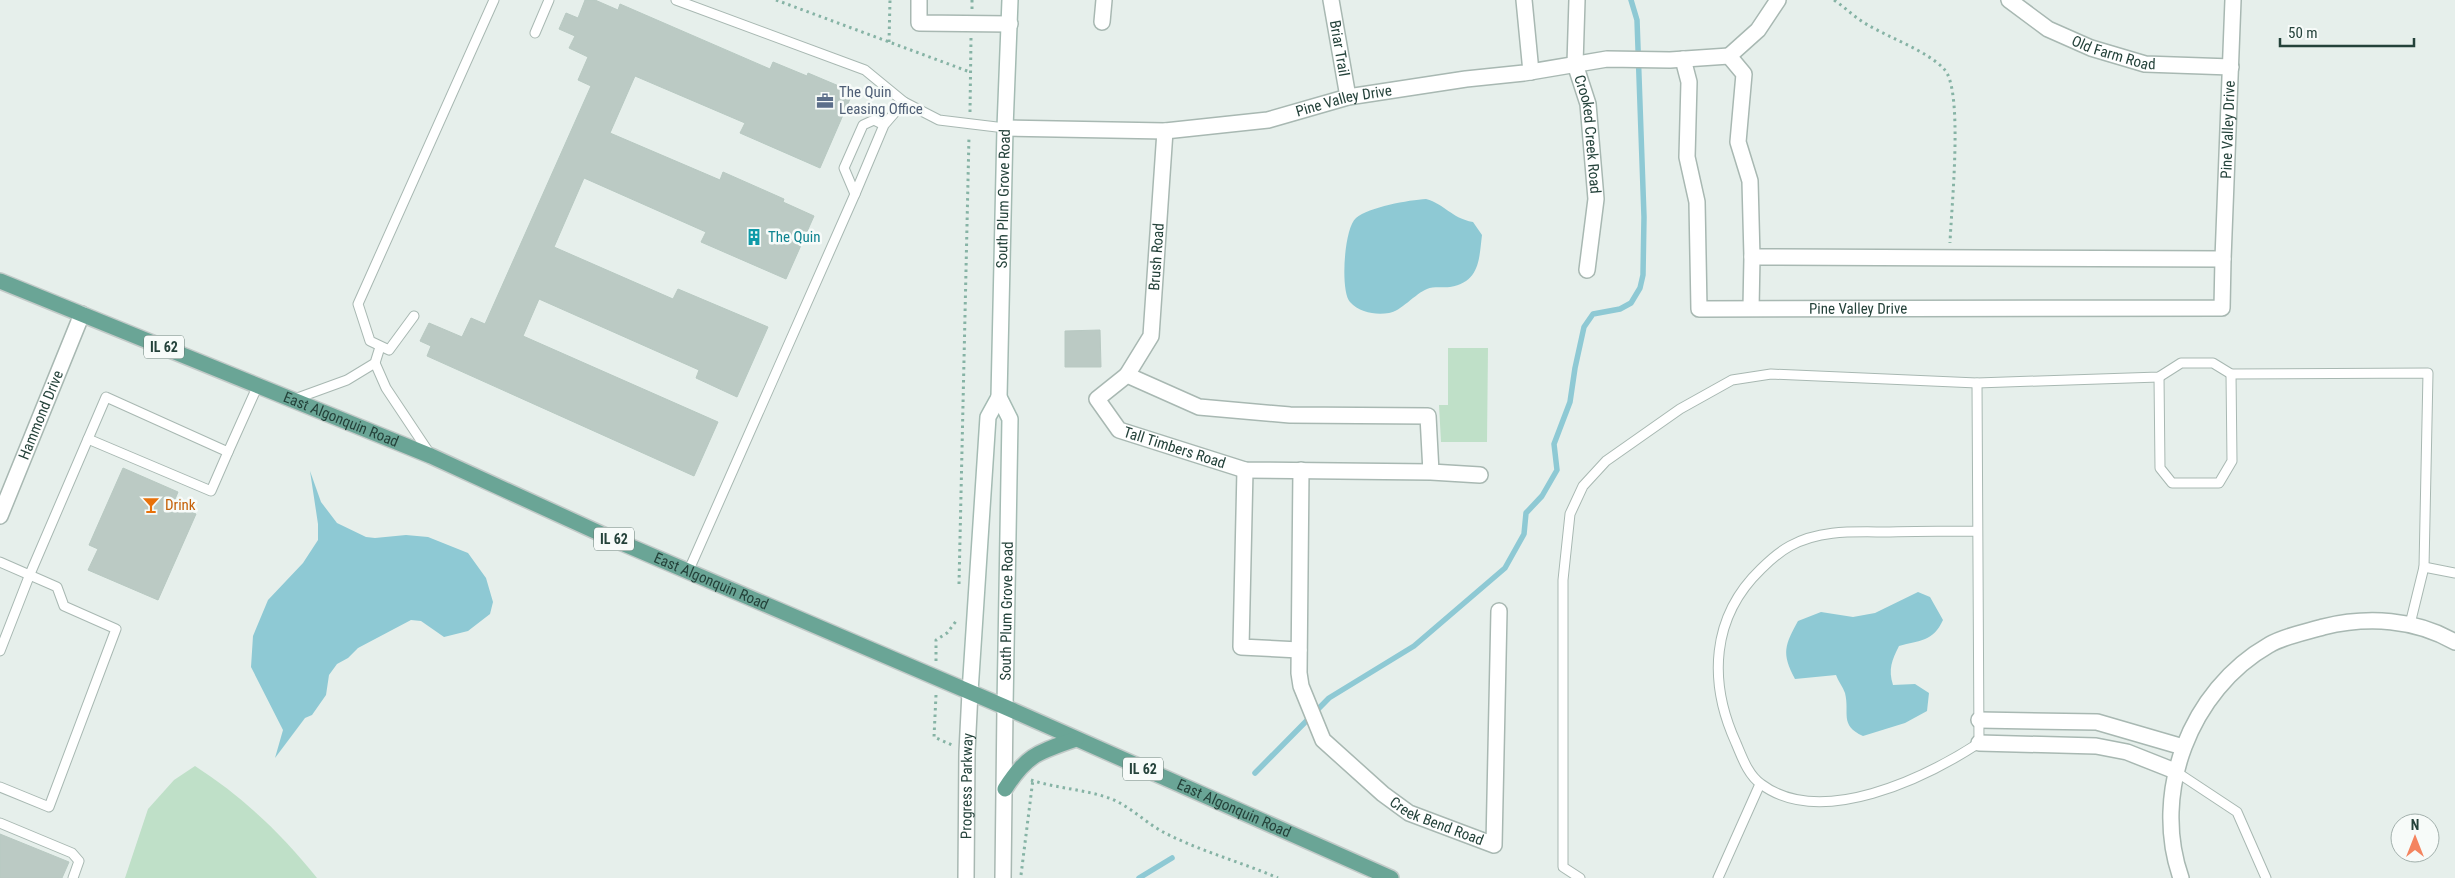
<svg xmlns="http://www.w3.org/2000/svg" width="2455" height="878" font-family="'Roboto Condensed',sans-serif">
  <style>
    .green { fill: #bfe0c8 }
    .water { fill: #8ec9d4 }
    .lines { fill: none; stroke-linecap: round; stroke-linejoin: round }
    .stream { stroke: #8ec9d4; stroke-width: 5.5 }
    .building { fill: #bbcac4; stroke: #b8c9c2 }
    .lane-casing { stroke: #a8b8b2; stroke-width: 11 }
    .street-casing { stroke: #a8b8b2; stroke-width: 18 }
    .secondary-casing { stroke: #a4bbb3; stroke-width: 18 }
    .primary-casing { stroke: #c2cac8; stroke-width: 18 }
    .path { stroke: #86b3a5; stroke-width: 3; stroke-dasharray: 2.5 4; stroke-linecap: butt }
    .lane { stroke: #fff; stroke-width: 9 }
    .street { stroke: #fff; stroke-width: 15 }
    .secondary { stroke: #fff; stroke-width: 15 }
    .primary { stroke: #6aa596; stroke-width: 15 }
    .labels { text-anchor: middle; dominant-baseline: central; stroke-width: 5; stroke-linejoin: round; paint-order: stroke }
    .shield { fill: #f7fbf9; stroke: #637a73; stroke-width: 1 }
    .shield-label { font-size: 14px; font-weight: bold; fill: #24423a }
    .street-label { font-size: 15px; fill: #24423a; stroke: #f7fbf9 }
    .service-label { font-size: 15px; fill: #4e5e75; stroke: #f7fbf9; text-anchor: start }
    .culture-label { font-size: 15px; fill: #0d838f; stroke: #f7fbf9; text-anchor: start }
    .food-label { font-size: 15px; fill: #c56008; stroke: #f7fbf9; text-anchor: start }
  </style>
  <rect width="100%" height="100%" fill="#e6efeb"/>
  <g class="green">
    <polygon points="1448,348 1488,348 1487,442 1441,442 1439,405 1448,405"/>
    <path d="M 195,766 C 243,797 282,834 317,878 L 125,878 L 148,809 L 174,780 Z"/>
  </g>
  <g class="water">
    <path d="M 1426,199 C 1445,204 1451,218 1473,222 L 1482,235 C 1479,259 1480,282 1450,287 C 1443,288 1434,286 1427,289 C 1416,293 1400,312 1389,313 C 1376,315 1360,313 1350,302 C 1340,291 1344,228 1356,218 C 1369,207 1409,200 1426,199 Z"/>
    <polygon points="310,471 321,502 337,523 366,537 375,538 406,535 428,537 468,553 486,578 493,602 490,614 468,631 444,637 421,621 411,620 358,648 348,658 337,664 329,675 326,695 312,715 305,718 275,758 283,730 251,667 253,636 268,600 303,563 318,540 318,524"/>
    <path d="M 1918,592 L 1930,597 L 1943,620 C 1933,642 1920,640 1899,646 C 1892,660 1888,669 1893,685 L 1915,684 L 1929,693 L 1927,711 L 1905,723 L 1863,736 C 1839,725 1850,713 1845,693 C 1843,687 1838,681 1836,675 L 1795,679 C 1781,653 1785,645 1798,621 L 1821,612 L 1853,617 L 1875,613 Z"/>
  </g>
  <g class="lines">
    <g class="stream">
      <polyline points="1255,773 1329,698 1414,646 1505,568 1524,534 1526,513 1542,496 1557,470 1554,444 1570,402 1575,368 1584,327 1593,314 1620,309 1631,303 1640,288 1643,275 1644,217 1637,20 1631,0"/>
      <polyline points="1139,878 1172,858"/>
    </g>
  </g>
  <g class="building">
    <polygon points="585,0 595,0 618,10 620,4 770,69 773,62 807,76 808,73 853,92 820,168 740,133 745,123 635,76 610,133 720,180 723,172 784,199 783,202 814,216 786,279 701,242 706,232 584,178 554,247 673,299 678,289 768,327 737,397 696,378 699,370 539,299 523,336 718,422 694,476 427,356 431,346 420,341 429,323 462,337 471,318 485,324 591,86 578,80 588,57 569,48 575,36 559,29 566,13 578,18"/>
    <polygon points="1100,330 1101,367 1065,367 1065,331"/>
    <polygon points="123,468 178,492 173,504 196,514 158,600 88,570 98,549 89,545"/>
    <polygon points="0,834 69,862 62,878 0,878"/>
  </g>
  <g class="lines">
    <g class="lane-casing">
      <g id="lane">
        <polyline points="676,0 865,70 904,102 939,120 1005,128"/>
        <polyline points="535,33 549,0"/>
        <polyline points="884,125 874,120 863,125 844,168 855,194 884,125 904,102"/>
        <polyline points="414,316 389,350 370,341 358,304 494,0"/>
        <polyline points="375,363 386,388 430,454"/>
        <polyline points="2159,377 2160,468 2172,483 2219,483 2232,461 2231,374"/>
        <path d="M 1977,383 L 1979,743 C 1925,778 1821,829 1761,784 C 1748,775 1742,757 1736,743 C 1708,682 1711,617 1761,569 C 1770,560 1779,552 1790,546 C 1821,529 1856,532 1890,532 C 1919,531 1948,531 1977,531"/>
        <polyline points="292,400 347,380 375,363 380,347"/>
        <polyline points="88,439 211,491 228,452"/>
        <polyline points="0,562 57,587 64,606 116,629 49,807 0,787"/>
        <polyline points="2424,567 2455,573"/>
        <polyline points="688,572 855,194"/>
        <polyline points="0,651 30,574 106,397 228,452 258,385"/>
        <polyline points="2175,771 2237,812 2266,878"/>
        <polyline points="0,823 72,853 79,861 73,878"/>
        <polyline points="1580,878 1563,867 1563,580 1570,514 1583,486 1606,461 1680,409 1732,380 1771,374 1977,383 2159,377 2181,363 2213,363 2231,374 2428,373 2424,567 2410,624"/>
        <polyline points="1718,878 1760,784"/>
      </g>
    </g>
    <g class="street-casing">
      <g id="street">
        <polyline points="919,0 919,23 1010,24"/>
        <path id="s1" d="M 1331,0 L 1348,97"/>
        <polyline points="1524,0 1531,72"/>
        <path id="s2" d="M 1577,0 L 1575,64 L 1588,104 L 1596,199 L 1587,270"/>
        <path id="s3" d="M 2009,0 L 2048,29 L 2091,48 L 2145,64 L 2231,67"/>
        <polyline points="1102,22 1104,0"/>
        <path id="s4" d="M 1729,56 L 1744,74 L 1738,142 L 1750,181 L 1752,257 L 2223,259 L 2233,0"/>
        <polyline points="1729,56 1758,30 1778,0"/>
        <path id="s5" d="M 1683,59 L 1689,82 L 1687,157 L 1697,202 L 1699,309 L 2222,308 L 2223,259"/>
        <path id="s6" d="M 1005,128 L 1165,131 L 1268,120 L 1348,97 L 1466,79 L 1524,73 L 1607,59 L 1670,60 L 1729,56"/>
        <polyline points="1751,308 1752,257"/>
        <path id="s7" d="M 1127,375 L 1151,336 L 1165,131"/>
        <polyline points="1245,470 1241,647 1299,650"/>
        <path id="s8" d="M 1301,470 L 1299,673 L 1301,686 L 1323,740 L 1383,794 L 1409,813 L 1494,845 L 1499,611"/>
        <path id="s9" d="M 1431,472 L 1428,416 L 1290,415 L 1199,407 L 1127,375 L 1097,399 L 1119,430 L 1245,470 L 1431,472 L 1480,475"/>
        <path id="s10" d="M 0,516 L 82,314"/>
        <polyline points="1979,720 2097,722 2183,747"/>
        <polyline points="1979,743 2096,746 2127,752 2175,771"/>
        <path id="s11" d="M 966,878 L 967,752 L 970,692"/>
        <polyline points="1003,878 1005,707"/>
        <path d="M 2181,878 C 2151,793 2190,690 2269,645 C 2284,636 2306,632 2323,627 C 2368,616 2415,619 2455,642"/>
      </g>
    </g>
    <g class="secondary-casing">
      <g id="secondary">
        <polyline points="970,692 988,417 999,397"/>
        <path id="s12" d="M 1005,707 L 1010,419 L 999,397 L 1005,128 L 1010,0"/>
      </g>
    </g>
    <g class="primary-casing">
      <g id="primary">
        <path id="s13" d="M 0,281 L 431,456 L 608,537 L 1005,707 L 1391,878"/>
        <path d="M 1005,789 C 1027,754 1039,752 1076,739"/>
      </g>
    </g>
    <g class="path">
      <polyline points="776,0 970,72"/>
      <path d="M 1834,0 C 1846,8 1855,18 1868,25 C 1890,38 1927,51 1944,69 C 1964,89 1951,211 1950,243"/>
      <polyline points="972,9 972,0"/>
      <polyline points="889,42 890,0"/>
      <polyline points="970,112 971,38"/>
      <polyline points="959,584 969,136"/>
      <polyline points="936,661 936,640 947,633 957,620"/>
      <polyline points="936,695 934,737 952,745"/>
      <path d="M 1031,780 C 1055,788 1081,789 1106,797 C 1129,804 1146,824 1167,834 C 1203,852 1241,862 1278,878"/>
      <polyline points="1021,875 1033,779"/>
    </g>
    <use href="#lane" class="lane"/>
    <use href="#street" class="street"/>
    <use href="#secondary" class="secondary"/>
    <use href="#primary" class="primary"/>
  </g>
  <defs>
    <g id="office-bare" transform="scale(1.35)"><path d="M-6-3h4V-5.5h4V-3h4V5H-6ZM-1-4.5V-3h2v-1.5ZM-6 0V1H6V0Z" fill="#5c6f8a" stroke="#f7fbf9" stroke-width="2.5" paint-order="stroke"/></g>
    <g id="building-bare" transform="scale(1.35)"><path d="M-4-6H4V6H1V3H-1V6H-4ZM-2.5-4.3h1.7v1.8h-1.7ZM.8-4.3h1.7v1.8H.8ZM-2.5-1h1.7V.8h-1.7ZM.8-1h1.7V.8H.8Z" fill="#0f9aa8" stroke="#f7fbf9" stroke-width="2.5" paint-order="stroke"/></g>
    <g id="bar-bare" transform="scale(1.35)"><path d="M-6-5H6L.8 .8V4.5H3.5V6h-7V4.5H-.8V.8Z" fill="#e8710a" stroke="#f7fbf9" stroke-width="2.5" paint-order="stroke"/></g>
  </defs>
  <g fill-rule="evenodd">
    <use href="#office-bare" x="825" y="101"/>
    <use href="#building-bare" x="754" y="237"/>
    <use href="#bar-bare" x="151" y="505"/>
  </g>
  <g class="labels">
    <g class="shield">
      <rect x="144" y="335.5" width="40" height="23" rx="4"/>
      <rect x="594" y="527.5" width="40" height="23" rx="4"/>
      <rect x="1123" y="757.5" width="40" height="23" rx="4"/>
    </g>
    <g class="shield-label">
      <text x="164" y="347">IL 62</text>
      <text x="614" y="539">IL 62</text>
      <text x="1143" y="769">IL 62</text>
    </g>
    <g class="street-label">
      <text stroke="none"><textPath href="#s1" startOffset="49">Briar Trail</textPath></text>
      <text stroke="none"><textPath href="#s3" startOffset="119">Old Farm Road</textPath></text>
      <text stroke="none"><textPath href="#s6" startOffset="342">Pine Valley Drive</textPath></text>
      <text stroke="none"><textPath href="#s4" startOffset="809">Pine Valley Drive</textPath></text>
      <text stroke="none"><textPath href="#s2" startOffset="136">Crooked Creek Road</textPath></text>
      <text stroke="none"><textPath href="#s12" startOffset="511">South Plum Grove Road</textPath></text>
      <text stroke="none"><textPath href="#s7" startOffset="125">Brush Road</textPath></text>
      <text stroke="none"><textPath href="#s5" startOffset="411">Pine Valley Drive</textPath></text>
      <text stroke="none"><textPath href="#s10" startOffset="109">Hammond Drive</textPath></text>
      <text stroke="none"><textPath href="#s13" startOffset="368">East Algonquin Road</textPath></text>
      <text stroke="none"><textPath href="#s9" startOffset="499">Tall Timbers Road</textPath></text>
      <text stroke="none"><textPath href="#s13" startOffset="772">East Algonquin Road</textPath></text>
      <text stroke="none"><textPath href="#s12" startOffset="96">South Plum Grove Road</textPath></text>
      <text stroke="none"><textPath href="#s11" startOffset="92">Progress Parkway</textPath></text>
      <text stroke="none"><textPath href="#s13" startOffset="1342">East Algonquin Road</textPath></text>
      <text stroke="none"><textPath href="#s8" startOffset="416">Creek Bend Road</textPath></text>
    </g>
    <g class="service-label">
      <text x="839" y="92">The Quin<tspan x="839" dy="17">Leasing Office</tspan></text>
    </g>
    <g class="culture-label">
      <text x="768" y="237">The Quin</text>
    </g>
    <g class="food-label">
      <text x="165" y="505">Drink</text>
    </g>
  </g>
  <g transform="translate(2415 838)"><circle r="24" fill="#f7fbf9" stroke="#a3b1ad"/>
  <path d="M0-4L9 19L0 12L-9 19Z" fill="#f4845f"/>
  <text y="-8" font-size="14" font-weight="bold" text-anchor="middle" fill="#24423a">N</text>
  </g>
  <path d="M2280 38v8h134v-8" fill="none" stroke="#24423a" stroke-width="2.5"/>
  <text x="2288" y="38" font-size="15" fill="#24423a" stroke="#f7fbf9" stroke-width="4" paint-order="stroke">50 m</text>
</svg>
